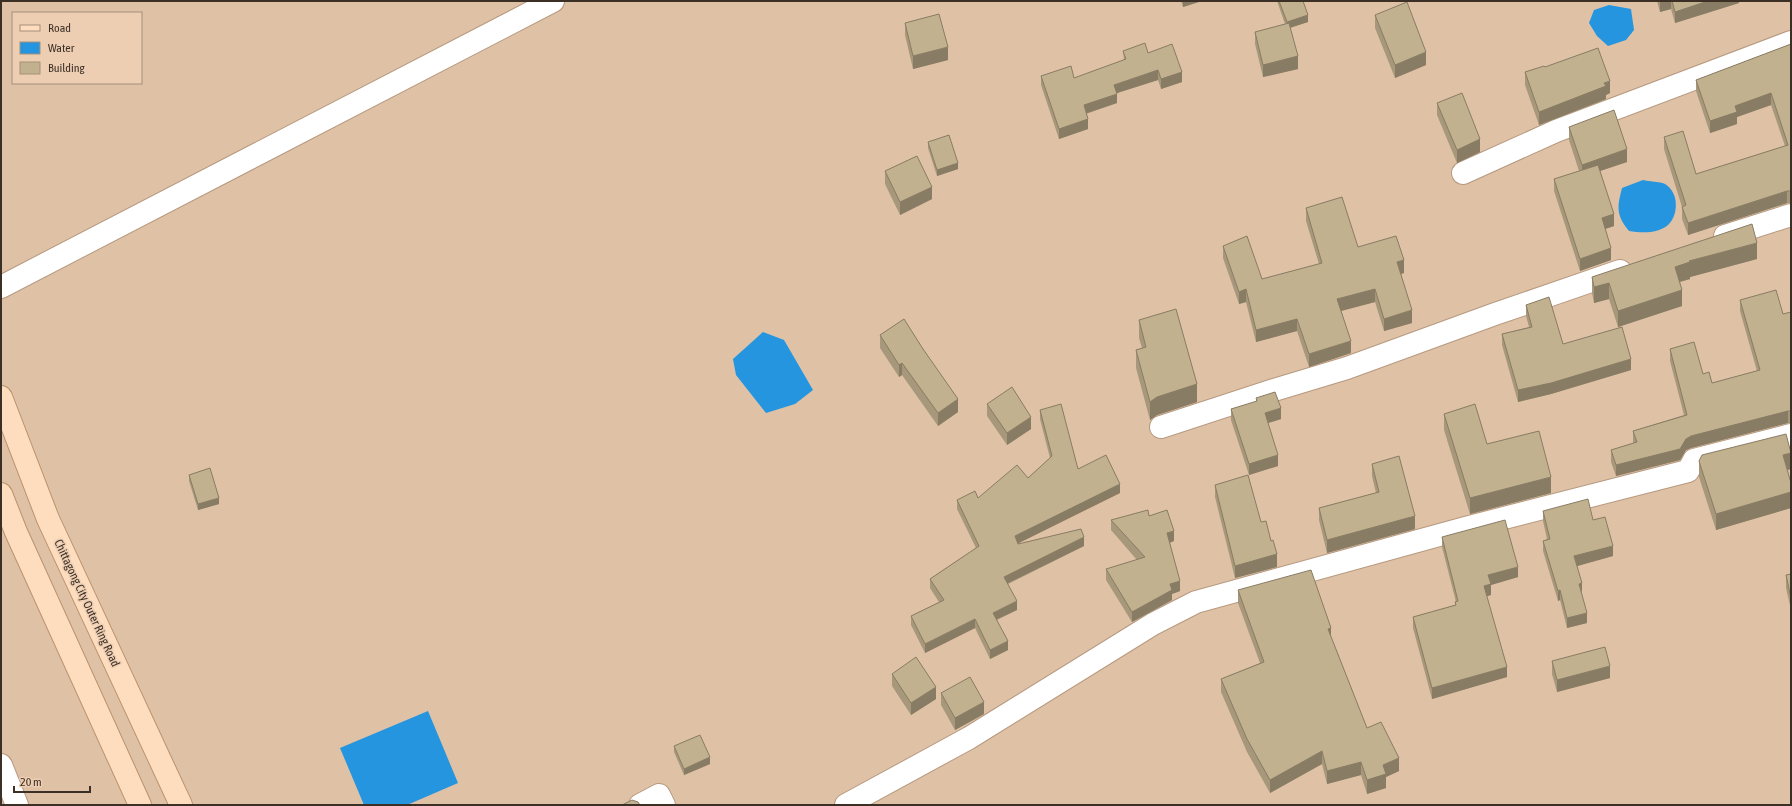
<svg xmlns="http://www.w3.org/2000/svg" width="1792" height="806" font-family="'Asap Condensed',sans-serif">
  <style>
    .water { fill: #2495de }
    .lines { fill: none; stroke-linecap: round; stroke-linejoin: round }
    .minor-casing { stroke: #b6997f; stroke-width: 24 }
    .major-casing { stroke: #ba926d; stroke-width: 24 }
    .minor { stroke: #fff; stroke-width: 22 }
    .major { stroke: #feddbe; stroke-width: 22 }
    .wall { fill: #a7987b }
    .shaded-wall { fill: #887c64 }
    .building { fill: #c2b18f; stroke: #887c64 }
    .labels { text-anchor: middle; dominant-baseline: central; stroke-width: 3; stroke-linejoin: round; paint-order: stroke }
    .street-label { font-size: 12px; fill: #3c3026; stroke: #edceb3 }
  </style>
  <rect width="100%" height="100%" fill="#dfc1a6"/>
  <g class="water">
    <polygon points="1609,5 1631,9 1634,30 1626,40 1608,46 1597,36 1589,23 1594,10"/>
    <path d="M 1643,180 C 1649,182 1659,181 1665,184 C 1679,192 1679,215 1668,225 C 1657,234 1642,233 1629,231 C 1616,215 1617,207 1622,188 Z"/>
    <polygon points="763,332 784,340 813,390 795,404 766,413 736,375 733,359"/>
    <polygon points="428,711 458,783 407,805 364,805 340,748"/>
  </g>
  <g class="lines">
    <g class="minor-casing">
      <g id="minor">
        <polyline points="1463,173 1556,131 1791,42"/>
        <polyline points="1725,236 1791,215"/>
        <polyline points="1,287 553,1"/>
        <polyline points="1161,427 1274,390 1347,368 1495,314 1620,271"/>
        <polyline points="1,765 17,805"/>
        <polyline points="640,805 659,795 664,805"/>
        <polyline points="846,805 969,738 1153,624 1196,602 1465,528 1688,471 1694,460 1791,435"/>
      </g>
    </g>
    <g class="major-casing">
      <g id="major">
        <polyline points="1,397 48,519 181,805"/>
        <polyline points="1,494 16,532 140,805"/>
      </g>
    </g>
    <use href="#minor" class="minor"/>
    <use href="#major" class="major"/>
  </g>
  <g class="wall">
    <polygon points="1181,1 1202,1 1183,7"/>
    <polygon points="1277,1 1303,1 1308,22 1290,27 1298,69 1263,77 1255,44 1255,32 1285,24"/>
    <polygon points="1657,1 1739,1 1739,3 1675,23 1671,9 1660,12"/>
    <polygon points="1375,15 1426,65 1395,78 1375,28"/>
    <polygon points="905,23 948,60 913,69 905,35"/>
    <polygon points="1791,44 1791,203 1787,203 1688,235 1682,219 1682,207 1664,149 1664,137 1696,174 1785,146 1771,105 1737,117 1737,124 1710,133 1696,91 1696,80"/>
    <polygon points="1123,51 1148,53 1182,82 1161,89 1158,80 1117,93 1117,103 1086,114 1088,129 1059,139 1041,85 1041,76 1074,78 1124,60"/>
    <polygon points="1545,67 1610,93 1606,95 1606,99 1539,125 1525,85 1525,72"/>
    <polygon points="1437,103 1480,152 1457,163 1437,115"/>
    <polygon points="1569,127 1627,162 1600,171 1614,226 1605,229 1611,260 1580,271 1554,191 1554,179 1579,171 1569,140"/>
    <polygon points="928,142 958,169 937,176 928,148"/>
    <polygon points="885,171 932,199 900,215 885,184"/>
    <polygon points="1306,208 1358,247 1404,273 1401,274 1412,323 1384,331 1375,302 1341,311 1351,353 1309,367 1297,331 1256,342 1246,302 1239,304 1223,258 1223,246 1262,279 1319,264 1306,221"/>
    <polygon points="1757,259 1690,277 1690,279 1680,282 1682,306 1618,327 1609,299 1594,303 1592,293 1592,277"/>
    <polygon points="1740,300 1783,314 1791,312 1791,423 1788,423 1691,448 1686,450 1680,460 1616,476 1611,462 1611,450 1633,443 1633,431 1684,415 1670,361 1670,349 1703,374 1712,383 1757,371 1740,311"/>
    <polygon points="1526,305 1563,344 1631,370 1551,394 1518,402 1502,345 1502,334 1529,327 1526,316"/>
    <polygon points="1139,320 1197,402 1157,415 1150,420 1136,368 1136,350 1142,348 1139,338"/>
    <polygon points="880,335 923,349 958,412 938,426 902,375 899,377 880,348"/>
    <polygon points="1256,398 1281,419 1268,423 1278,466 1249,475 1231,420 1231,409 1256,402"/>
    <polygon points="987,404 1031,429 1007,445 987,416"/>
    <polygon points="1040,410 1078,469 1120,493 1018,543 1018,544 1084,546 1008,584 1017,610 997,620 1008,650 990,659 975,628 925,653 911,625 911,616 939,602 930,588 930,579 976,548 957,509 957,500 978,498 1028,478 1050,458 1040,419"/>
    <polygon points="1444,414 1487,444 1551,493 1470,514 1444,430"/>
    <polygon points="1699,461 1791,469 1787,470 1791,483 1791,508 1716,530 1699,477"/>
    <polygon points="1372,464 1415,529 1327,553 1319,520 1319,508 1376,493 1372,476"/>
    <polygon points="189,475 219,504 198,510 189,481"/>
    <polygon points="1215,485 1261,522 1271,541 1277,567 1235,578 1215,497"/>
    <polygon points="1543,511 1593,520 1613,556 1576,566 1587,623 1567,628 1560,600 1558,601 1543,551 1543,541 1547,539 1543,521"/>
    <polygon points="1149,516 1174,541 1170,543 1180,591 1172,594 1172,600 1132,622 1106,580 1106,569 1137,560 1111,530 1111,520"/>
    <polygon points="1442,537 1518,577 1491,585 1491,595 1486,596 1507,677 1432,699 1413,628 1413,617 1455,605 1455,602 1456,602 1442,547"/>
    <polygon points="1791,574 1791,610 1786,588 1786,575"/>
    <polygon points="1238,590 1331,639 1367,728 1399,771 1386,777 1386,788 1367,794 1361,775 1327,784 1322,764 1270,793 1247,752 1221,692 1221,679 1260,663 1238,603"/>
    <polygon points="1552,661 1610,678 1557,692 1552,674"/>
    <polygon points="892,674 936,699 911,715 892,686"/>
    <polygon points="941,693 984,714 955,730 941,705"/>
    <polygon points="674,746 710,764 684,775 674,752"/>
  </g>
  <g class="shaded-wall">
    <polygon points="1183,1 1202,1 1183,7"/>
    <polygon points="1660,1 1671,1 1671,9 1660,12"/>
    <polygon points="1708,1 1739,1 1739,3 1675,23 1675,12"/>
    <polygon points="1308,15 1308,22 1287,29 1287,22"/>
    <polygon points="948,47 948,60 913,69 913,56"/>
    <polygon points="1426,52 1426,65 1395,78 1395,65"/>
    <polygon points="1298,56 1298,69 1263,77 1263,65"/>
    <polygon points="1158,70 1158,80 1114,94 1114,85"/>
    <polygon points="1182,72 1182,82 1161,89 1161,79"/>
    <polygon points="1610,81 1610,93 1606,95 1606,99 1539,125 1539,112"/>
    <polygon points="1771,93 1771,105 1737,117 1737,124 1710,133 1710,121 1735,106"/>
    <polygon points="1117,94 1117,103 1084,114 1084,105"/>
    <polygon points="1088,119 1088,129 1059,139 1059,129"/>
    <polygon points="1480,139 1480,152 1457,163 1457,150"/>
    <polygon points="1627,149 1627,162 1582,177 1582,165"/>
    <polygon points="958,163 958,169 937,176 937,170"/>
    <polygon points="932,187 932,199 900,215 900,202"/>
    <polygon points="1787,191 1787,203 1688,235 1688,223"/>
    <polygon points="1614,214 1614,226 1602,230 1602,218"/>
    <polygon points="1757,243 1757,259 1690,277 1690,279 1675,283 1675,267 1689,261"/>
    <polygon points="1611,248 1611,260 1580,271 1580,259"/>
    <polygon points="1404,260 1404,273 1397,275 1397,262"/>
    <polygon points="1609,283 1609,299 1594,303 1594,287"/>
    <polygon points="1246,289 1246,302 1239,304 1239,292"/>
    <polygon points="1375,289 1375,302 1337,312 1337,299"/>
    <polygon points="1682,290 1682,306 1618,327 1618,311"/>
    <polygon points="1412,310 1412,323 1384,331 1384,319"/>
    <polygon points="1297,319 1297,331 1256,342 1256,330"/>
    <polygon points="1351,341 1351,353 1309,367 1309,354"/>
    <polygon points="1631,359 1631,370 1551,394 1518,402 1518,390"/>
    <polygon points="902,363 902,375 899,377 899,365"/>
    <polygon points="1197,384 1197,402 1157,415 1150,420 1150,402 1157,397"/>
    <polygon points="958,399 958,412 938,426 938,413"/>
    <polygon points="1281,408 1281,419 1265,424 1265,413"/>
    <polygon points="1788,411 1788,423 1691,448 1686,450 1680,460 1616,476 1616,465 1686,439 1691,436"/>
    <polygon points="1031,417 1031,429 1007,445 1007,433"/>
    <polygon points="1791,453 1791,469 1783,471 1783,455"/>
    <polygon points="1278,455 1278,466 1249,475 1249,464"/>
    <polygon points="1551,477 1551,493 1470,514 1470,498"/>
    <polygon points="1120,484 1120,493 1015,545 1015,536"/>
    <polygon points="1791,492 1791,508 1716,530 1716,514"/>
    <polygon points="219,498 219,504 198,510 198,504"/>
    <polygon points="1415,516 1415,529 1327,553 1327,540"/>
    <polygon points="1174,531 1174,541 1167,543 1167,533"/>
    <polygon points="1084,537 1084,546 1004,585 1004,577"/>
    <polygon points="1613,546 1613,556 1574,567 1574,556"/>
    <polygon points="1277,554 1277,567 1235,578 1235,566"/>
    <polygon points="1518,567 1518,577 1491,585 1491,595 1484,597 1484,586 1488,575"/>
    <polygon points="1180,581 1180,591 1172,594 1172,600 1132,622 1132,612 1170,584"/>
    <polygon points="1582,583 1582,593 1579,584"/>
    <polygon points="1560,590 1560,600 1558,601 1558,591"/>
    <polygon points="1017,601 1017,610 993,621 993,613"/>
    <polygon points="1587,613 1587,623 1567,628 1567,618"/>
    <polygon points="975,619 975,628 925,653 925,644"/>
    <polygon points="1331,628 1331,641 1328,629"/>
    <polygon points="1008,641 1008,650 990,659 990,650"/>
    <polygon points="1610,666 1610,678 1557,692 1557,680"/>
    <polygon points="1507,667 1507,677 1432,699 1432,688"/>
    <polygon points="936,687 936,699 911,715 911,703"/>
    <polygon points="984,702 984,714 955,730 955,718"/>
    <polygon points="1322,751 1322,764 1270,793 1270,780"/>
    <polygon points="710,757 710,764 684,775 684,769"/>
    <polygon points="1399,758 1399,771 1386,777 1386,788 1367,794 1367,780 1383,765"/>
    <polygon points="1361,762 1361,775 1327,784 1327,771"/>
  </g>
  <g class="building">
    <polygon points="1279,1 1303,1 1308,15 1287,22"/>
    <polygon points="1672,1 1708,1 1675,12"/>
    <polygon points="1407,2 1426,52 1395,65 1375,15"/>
    <polygon points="939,14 948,47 913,56 905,23"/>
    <polygon points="1289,23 1298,56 1263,65 1255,32"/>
    <polygon points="1145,43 1148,53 1172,44 1182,72 1161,79 1158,70 1114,85 1117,94 1084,105 1088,119 1059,129 1041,76 1071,66 1074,78 1126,59 1123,51"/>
    <polygon points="1791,44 1791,191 1787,191 1688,223 1682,207 1686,205 1664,137 1683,131 1696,174 1788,145 1771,93 1735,106 1737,112 1710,121 1696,80"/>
    <polygon points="1598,48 1610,81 1604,83 1606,86 1539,112 1525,72 1544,66 1545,67"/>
    <polygon points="1462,93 1480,139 1457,150 1437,103"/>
    <polygon points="1614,110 1627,149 1582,165 1569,127"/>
    <polygon points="949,135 958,163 937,170 928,142"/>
    <polygon points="917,156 932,187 900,202 885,171"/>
    <polygon points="1598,165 1614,214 1602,218 1611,248 1580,259 1554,179"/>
    <polygon points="1342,197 1358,247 1396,236 1404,260 1397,262 1412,310 1384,319 1375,289 1337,299 1351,341 1309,354 1297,319 1256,330 1246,289 1239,292 1223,246 1247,236 1262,279 1322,263 1306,208"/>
    <polygon points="1752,224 1757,243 1689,261 1690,262 1675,267 1682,290 1618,311 1609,283 1594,287 1592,277"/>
    <polygon points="1776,290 1783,314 1791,312 1791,411 1788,411 1691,436 1686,439 1680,449 1616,465 1611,450 1637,442 1633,431 1687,415 1670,349 1694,342 1703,374 1709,372 1712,383 1760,370 1740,300"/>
    <polygon points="1549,297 1563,344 1622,327 1631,359 1551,383 1518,390 1502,334 1532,327 1526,305"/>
    <polygon points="1176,309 1197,384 1157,397 1150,402 1136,350 1146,347 1139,320"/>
    <polygon points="904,319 923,349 958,399 938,413 902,363 899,365 880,335"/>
    <polygon points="1012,387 1031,417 1007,433 987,404"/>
    <polygon points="1275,392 1281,408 1265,413 1278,455 1249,464 1231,409 1257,401 1256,398"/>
    <polygon points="1061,404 1078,469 1106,455 1120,484 1015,536 1018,544 1081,529 1084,537 1004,577 1017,601 993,613 1008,641 990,650 975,619 925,644 911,616 944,600 930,579 979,546 957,500 975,491 978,498 1017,465 1028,478 1052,456 1040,410"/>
    <polygon points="1475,404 1487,444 1539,431 1551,477 1470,498 1444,414"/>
    <polygon points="1786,434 1791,453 1783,455 1791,483 1791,492 1716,514 1699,461 1702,455"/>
    <polygon points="1399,456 1415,516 1327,540 1319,508 1379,492 1372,464"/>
    <polygon points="210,468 219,498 198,504 189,475"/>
    <polygon points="1248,475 1261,522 1266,521 1271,541 1273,540 1277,554 1235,566 1215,485"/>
    <polygon points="1588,499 1593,520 1605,517 1613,546 1574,556 1582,583 1579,584 1587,613 1567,618 1560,590 1558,591 1543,541 1550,539 1543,511"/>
    <polygon points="1148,510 1149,516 1167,510 1174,531 1167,533 1180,581 1170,584 1172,590 1132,612 1106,569 1145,557 1111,520"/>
    <polygon points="1505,520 1518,567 1488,575 1491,584 1484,586 1507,667 1432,688 1413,617 1456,605 1455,602 1458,601 1442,537"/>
    <polygon points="1311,570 1331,628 1328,629 1367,728 1381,722 1399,758 1383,765 1386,774 1367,780 1361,762 1327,771 1322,751 1270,780 1247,739 1221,679 1264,662 1238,590"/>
    <polygon points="1791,574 1791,598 1786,575"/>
    <polygon points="1605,647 1610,666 1557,680 1552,661"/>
    <polygon points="916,657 936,687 911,703 892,674"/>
    <polygon points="970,677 984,702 955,718 941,693"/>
    <polygon points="700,735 710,757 684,769 674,746"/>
    <polygon points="632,800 638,802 640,805 622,805"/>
  </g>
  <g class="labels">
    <g class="street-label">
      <text transform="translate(87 603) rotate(65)">Chittagong City Outer Ring Road</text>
    </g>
  </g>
  <rect width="1792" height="806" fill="none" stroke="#3c3026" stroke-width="4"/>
  <rect x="12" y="12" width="130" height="72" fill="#edceb3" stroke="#a68f7b"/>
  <rect x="20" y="25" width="20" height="6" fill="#feddbe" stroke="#a68f7b"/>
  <text x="48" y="32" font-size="12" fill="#3c3026">Road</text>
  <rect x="20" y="42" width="20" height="12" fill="#2495de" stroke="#a68f7b"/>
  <text x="48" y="52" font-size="12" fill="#3c3026">Water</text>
  <rect x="20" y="62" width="20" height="12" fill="#c2b18f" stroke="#a68f7b"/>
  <text x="48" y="72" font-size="12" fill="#3c3026">Building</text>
  <path d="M14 786v6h76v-6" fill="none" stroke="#3c3026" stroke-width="2"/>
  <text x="20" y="786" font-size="12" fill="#3c3026" stroke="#edceb3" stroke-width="3" paint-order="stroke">20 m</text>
</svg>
